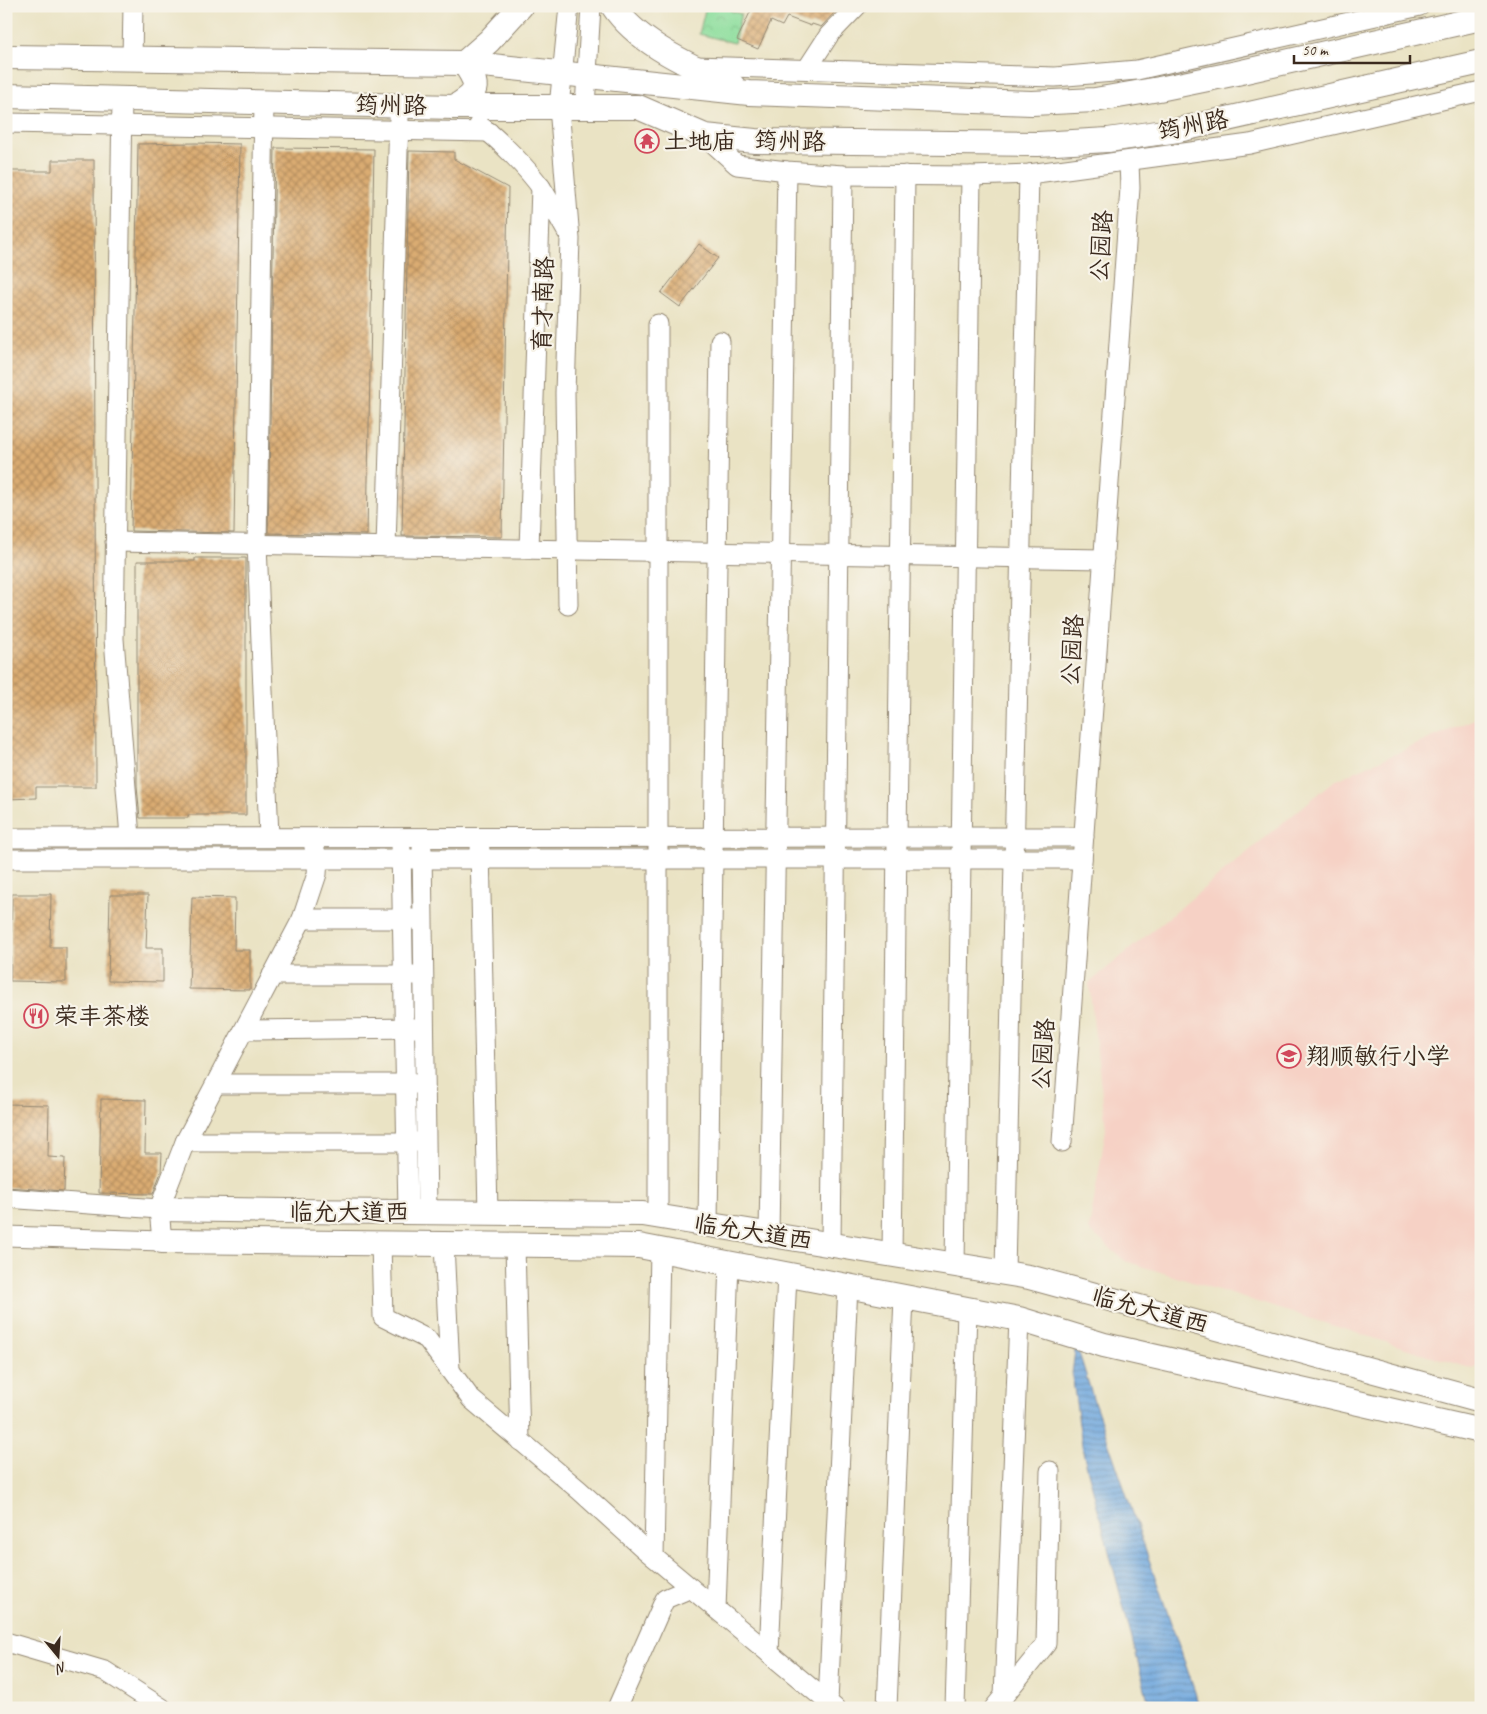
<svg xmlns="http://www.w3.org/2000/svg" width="1487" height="1714" font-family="Caveat,'LXGW WenKai TC',sans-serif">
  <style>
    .built { fill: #f6d1c5 }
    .park { fill: url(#park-crowns); stroke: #64845e }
    .water { fill: url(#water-rules); stroke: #55687e }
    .building { fill: url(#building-cross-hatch) }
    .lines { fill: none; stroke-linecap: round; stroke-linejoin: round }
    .minor-casing { stroke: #928671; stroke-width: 21 }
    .major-casing { stroke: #928671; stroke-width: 26 }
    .minor { stroke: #fff; stroke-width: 19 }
    .major { stroke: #fff; stroke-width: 24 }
    .labels { text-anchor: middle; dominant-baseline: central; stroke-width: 4.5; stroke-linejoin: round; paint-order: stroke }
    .street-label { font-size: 24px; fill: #3b2a1e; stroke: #f7f3e8 }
    .poi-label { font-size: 24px; fill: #3b2a1e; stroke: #f7f3e8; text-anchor: start }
  </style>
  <defs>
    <pattern id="park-crowns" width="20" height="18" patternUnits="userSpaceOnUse" patternTransform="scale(1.25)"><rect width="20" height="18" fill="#8dde9d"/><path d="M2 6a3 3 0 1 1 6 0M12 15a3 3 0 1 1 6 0" fill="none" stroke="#7bbf87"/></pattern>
    <pattern id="water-rules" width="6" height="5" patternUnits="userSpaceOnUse" patternTransform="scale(1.25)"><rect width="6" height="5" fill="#6fa7de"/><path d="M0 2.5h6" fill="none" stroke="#5c88b3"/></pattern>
    <pattern id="building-cross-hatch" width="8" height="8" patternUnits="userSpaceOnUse" patternTransform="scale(1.25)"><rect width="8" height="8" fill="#daac72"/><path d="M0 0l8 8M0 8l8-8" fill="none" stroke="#b28c5d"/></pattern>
  </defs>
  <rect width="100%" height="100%" fill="#f7f3e8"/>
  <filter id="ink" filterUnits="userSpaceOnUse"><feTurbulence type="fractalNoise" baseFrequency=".02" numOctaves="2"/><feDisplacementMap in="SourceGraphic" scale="10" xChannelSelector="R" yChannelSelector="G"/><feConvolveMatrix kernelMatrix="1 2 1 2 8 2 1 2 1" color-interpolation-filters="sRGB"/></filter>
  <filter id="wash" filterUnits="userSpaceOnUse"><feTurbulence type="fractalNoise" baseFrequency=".0096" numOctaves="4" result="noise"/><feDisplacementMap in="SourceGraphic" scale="20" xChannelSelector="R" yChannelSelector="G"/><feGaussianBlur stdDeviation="1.12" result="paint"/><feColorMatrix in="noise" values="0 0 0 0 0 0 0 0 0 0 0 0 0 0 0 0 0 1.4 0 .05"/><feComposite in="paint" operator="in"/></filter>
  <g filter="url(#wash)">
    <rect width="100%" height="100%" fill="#eae3c4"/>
    <polygon class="built" points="1481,716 1481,1365 1473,1369 1125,1261 1089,1230 1106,1129 1089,983 1334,781"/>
    <polygon class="park" points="706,6 732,6 731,11 741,14 734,43 699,34"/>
    <polygon class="water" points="1076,1343 1094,1401 1195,1692 1199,1708 1150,1708 1083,1452 1072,1374"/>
    <g id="blocks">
      <g class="building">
        <polygon points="753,6 827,6 837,10 821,27 812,24 811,26 787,17 782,26 771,21 758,49 737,40"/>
        <polygon points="195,143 240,144 234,533 131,531 138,144"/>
        <polygon points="275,148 374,149 367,535 268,533"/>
        <polygon points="409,151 454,152 454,159 508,188 502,537 402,536"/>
        <polygon points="52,160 94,160 96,787 36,787 36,798 6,799 6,171 52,171"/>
        <polygon points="699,244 718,258 680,307 661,293"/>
        <polygon points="195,558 246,558 246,815 188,815 188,818 140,818 137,786 137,561 195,561"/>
        <polygon points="12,894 51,894 50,947 66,947 66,982 10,981"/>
        <polygon points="110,895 148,895 146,948 163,948 163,982 108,981"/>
        <polygon points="192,897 235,898 234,950 250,950 250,990 189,989"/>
        <polygon points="101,1099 146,1100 145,1153 162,1153 161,1172 153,1194 99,1193"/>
        <polygon points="6,1104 49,1105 48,1157 65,1158 64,1191 6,1187"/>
      </g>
    </g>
  </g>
  <g filter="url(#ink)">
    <use href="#blocks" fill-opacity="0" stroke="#928671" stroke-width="1"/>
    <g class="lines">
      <g class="minor-casing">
        <g id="minor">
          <polyline points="132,58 133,6"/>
          <polyline points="694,66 1055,77 1137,70 1420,6"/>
          <polyline points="807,69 829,35 857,6"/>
          <polyline points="122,99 114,639 130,837"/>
          <polyline points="264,102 257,544 269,837"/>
          <polyline points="585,107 591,6"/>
          <polyline points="6,123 489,132"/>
          <path d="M 479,125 C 498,138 529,170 542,189 C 551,203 559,218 567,232"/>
          <polyline points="705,136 737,165 787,171 843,175 971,176 1029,174 1250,144 1481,91"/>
          <polyline points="658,324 658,1216"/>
          <polyline points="115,542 1104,559"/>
          <polyline points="386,547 399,118"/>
          <polyline points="529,549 541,187"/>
          <polyline points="568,605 565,393 570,239 559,107 569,6"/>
          <polyline points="6,838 1084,837"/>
          <polyline points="401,849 408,1212"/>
          <polyline points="422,849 427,1212"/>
          <polyline points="480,849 488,1213"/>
          <polyline points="6,859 1082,859"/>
          <polyline points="302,919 414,919"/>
          <polyline points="272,975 415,975"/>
          <polyline points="244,1030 416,1028"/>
          <polyline points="216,1084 417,1084"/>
          <polyline points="185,1142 418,1142"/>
          <polyline points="1062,1142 1130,188 1129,162"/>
          <polyline points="6,1198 159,1209"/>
          <polyline points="708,1224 720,341"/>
          <polyline points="769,1234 787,171"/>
          <polyline points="6,1236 162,1241"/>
          <polyline points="162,1241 159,1209 185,1142 302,919 317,874 318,859 314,847"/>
          <polyline points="381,1243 383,1317 427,1339 471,1399 579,1490 643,1548 716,1609 835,1708"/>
          <polyline points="444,1244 450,1370"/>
          <polyline points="515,1245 520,1441"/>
          <polyline points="831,1245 843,175"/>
          <polyline points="892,1255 905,175"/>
          <polyline points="955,1265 971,176"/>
          <polyline points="1005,1273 1029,174"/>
          <polyline points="654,1557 660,1250"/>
          <polyline points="716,1609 729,1263"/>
          <polyline points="6,1642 105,1671 162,1708"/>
          <polyline points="769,1653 787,1275"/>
          <polyline points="1004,1696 1019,1319"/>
          <polyline points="828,1702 848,1286"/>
          <polyline points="617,1708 665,1599 691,1588"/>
          <polyline points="887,1708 904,1297"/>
          <polyline points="955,1708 967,1310"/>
          <polyline points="994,1708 1046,1644 1050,1471"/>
        </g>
      </g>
      <g class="major-casing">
        <g id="major">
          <path d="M 613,6 C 639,45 692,66 733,86"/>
          <polyline points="6,57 464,63 749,93 1032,103 1095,100 1159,89 1237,73 1481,18"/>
          <polyline points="464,63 489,41 521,6"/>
          <polyline points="6,96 454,107 638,107 705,136 755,141 1038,144 1108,140 1178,130 1481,62"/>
          <path d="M 454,107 C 478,93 481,87 464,63"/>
          <polyline points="159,1209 288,1211 643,1214 1029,1277 1481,1400"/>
          <polyline points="162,1241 639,1246 1019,1319 1104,1345 1481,1431"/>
        </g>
      </g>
      <use href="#minor" class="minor"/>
      <use href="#major" class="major"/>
    </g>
  </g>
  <defs>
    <g id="temple-ring" transform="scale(1.25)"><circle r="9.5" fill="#f7f3e8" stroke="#d1495b" stroke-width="1.5"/><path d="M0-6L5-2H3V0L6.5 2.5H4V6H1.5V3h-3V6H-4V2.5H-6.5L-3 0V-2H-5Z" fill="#d1495b"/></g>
    <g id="restaurant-ring" transform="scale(1.25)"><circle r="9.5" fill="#f7f3e8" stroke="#d1495b" stroke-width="1.5"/><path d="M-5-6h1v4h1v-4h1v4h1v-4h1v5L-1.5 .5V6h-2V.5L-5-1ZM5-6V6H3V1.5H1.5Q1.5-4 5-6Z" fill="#d1495b"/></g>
    <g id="school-ring" transform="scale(1.25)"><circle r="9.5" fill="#f7f3e8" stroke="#d1495b" stroke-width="1.5"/><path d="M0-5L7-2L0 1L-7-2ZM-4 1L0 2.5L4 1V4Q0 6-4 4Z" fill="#d1495b"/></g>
  </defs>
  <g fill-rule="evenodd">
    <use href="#temple-ring" x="647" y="141"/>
    <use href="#restaurant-ring" x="36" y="1016"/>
    <use href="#school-ring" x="1289" y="1056"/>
  </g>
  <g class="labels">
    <g class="street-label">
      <text transform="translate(391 105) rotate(1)">筠州路</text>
      <text transform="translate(1193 125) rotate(-11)">筠州路</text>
      <text transform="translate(790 141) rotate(1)">筠州路</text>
      <text transform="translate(1101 246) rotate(-86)">公园路</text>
      <text transform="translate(543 304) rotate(-88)">育才南路</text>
      <text transform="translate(1072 650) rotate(-86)">公园路</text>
      <text transform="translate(1043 1054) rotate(-86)">公园路</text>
      <text x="349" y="1212">临允大道西</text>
      <text transform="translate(753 1232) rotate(9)">临允大道西</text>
      <text transform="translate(1150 1310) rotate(15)">临允大道西</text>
    </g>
    <g class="poi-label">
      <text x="664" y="141">土地庙</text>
      <text x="54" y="1016">荣丰茶楼</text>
      <text x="1306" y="1056">翔顺敏行小学</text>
    </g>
  </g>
  <rect width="1487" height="1714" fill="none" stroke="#f7f3e8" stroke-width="25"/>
  <g transform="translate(58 1656) rotate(162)" stroke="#f7f3e8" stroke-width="4" paint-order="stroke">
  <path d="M0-4L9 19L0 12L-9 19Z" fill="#3b2a1e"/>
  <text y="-8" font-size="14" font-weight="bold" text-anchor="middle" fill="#3b2a1e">N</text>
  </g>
  <path d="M1294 55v8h116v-8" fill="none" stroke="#3b2a1e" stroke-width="2.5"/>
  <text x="1302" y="55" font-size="15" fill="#3b2a1e" stroke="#f7f3e8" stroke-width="4" paint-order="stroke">50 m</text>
</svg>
